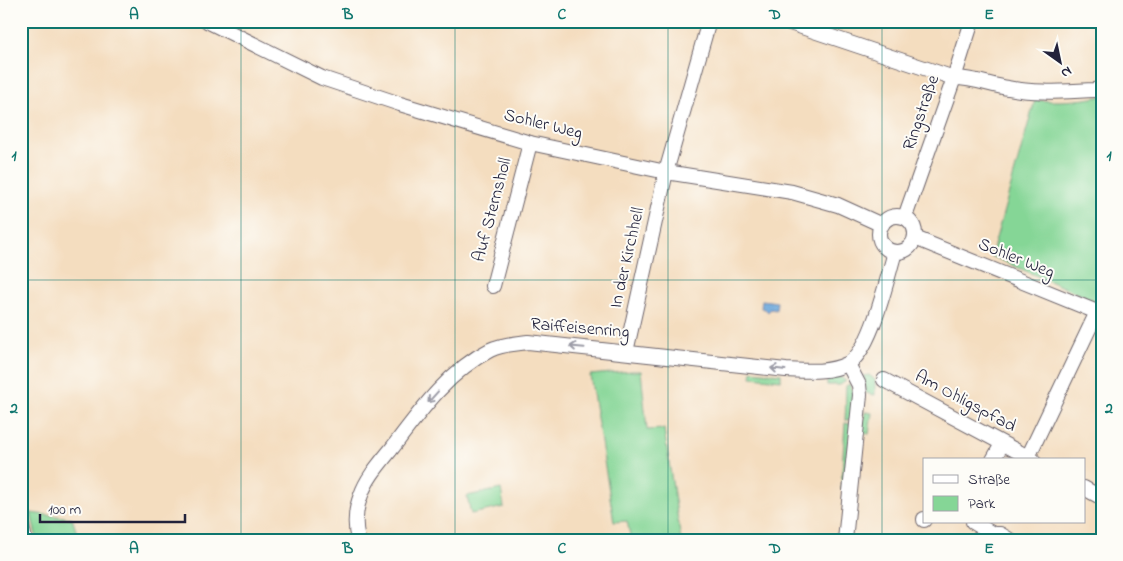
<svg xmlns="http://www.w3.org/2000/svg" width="1123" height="561" font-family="'Indie Flower',sans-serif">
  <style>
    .green { fill: #85d696; stroke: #547c68 }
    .water { fill: #68a4d9; stroke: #45638a }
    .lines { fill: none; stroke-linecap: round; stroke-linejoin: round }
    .minor-casing { stroke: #6c6369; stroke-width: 16 }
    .minor { stroke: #fff; stroke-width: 14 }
    .oneway { stroke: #9c9ca7 }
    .grid { fill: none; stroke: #0f766e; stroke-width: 1; stroke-opacity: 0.55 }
    .labels { text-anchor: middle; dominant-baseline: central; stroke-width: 4; stroke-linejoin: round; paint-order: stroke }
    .street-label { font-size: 18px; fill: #22223b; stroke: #fdfcf7 }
    .neatline { fill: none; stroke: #0f766e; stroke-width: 2 }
    .grid-label { font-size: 16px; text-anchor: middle; font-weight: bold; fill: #0f766e }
  </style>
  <rect width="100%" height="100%" fill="#fdfcf7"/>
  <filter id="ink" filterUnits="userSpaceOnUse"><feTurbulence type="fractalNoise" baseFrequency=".02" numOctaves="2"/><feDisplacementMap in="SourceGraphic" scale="10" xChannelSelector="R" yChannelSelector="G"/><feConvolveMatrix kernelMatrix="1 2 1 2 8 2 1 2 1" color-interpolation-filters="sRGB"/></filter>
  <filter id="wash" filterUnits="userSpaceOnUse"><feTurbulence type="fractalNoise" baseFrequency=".0096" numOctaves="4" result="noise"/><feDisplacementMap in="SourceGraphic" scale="20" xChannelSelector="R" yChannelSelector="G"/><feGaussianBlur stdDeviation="1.12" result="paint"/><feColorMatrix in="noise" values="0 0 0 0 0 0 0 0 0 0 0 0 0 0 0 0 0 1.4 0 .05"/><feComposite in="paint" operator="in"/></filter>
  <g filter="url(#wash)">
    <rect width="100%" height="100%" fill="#f4ddbf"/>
    <g class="green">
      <path d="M 1102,96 L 1102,304 L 991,256 L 1035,100 C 1057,102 1080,101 1102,96 Z"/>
      <polygon points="632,371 641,371 647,430 664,429 681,540 631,540 627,521 614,522 590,375"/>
      <polygon points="752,371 781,374 781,380 751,377"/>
      <polygon points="869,375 875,380 875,395 866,393 864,376"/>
      <polygon points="834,376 840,377 846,381 840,385 827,385 827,377"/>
      <path d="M 849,384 L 854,392 L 852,420 L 845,420 C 846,408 845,397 846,386 Z"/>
      <polygon points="865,412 872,413 869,434 861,433"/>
      <polygon points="845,423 851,424 846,489 841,489"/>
      <polygon points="501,489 504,507 471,514 467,496"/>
      <polygon points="31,513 72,518 79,540 37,540"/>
    </g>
    <polygon class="water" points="762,300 777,302 776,310 771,309 768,312 765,309 761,308"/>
  </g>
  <g filter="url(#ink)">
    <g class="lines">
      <g class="minor-casing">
        <g id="minor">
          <polyline points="207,21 322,78 400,104 530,143 666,172 792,192 838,205 882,225"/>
          <path d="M 784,21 L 954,78 C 973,78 990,85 1008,88 C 1037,94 1066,91 1094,90 L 1102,88"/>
          <circle cx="897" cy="234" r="18"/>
          <polyline points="905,217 954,78 972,21"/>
          <polyline points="915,238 1102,314"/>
          <polyline points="493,286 530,143"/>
          <polyline points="626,352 666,172 709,21"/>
          <polyline points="884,380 1028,457"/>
          <polyline points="993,460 1002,444"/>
          <polyline points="1033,460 1028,457 1097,312"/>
          <polyline points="1084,488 1102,498"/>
          <polyline points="924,520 924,519"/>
          <polyline points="21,522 25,540"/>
          <polyline points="973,522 993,534 1000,534 1010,540"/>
          <path d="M 358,540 C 354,524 355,510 361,495 C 367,477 382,461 393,447 C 420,411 450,370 490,350 C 502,344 515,344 528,342 L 786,370 C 806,371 829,373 847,364 C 871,353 887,278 895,252"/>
          <polyline points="845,540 860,395 859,385 848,364"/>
        </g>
      </g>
      <use href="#minor" class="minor"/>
    </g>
    <defs><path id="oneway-shaft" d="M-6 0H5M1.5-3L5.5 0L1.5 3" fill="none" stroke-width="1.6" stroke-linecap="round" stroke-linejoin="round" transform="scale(1.25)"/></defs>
    <g class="oneway">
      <use href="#oneway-shaft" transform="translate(577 347) rotate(-175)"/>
      <use href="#oneway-shaft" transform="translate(778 369) rotate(-173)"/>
      <use href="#oneway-shaft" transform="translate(433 397) rotate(132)"/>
    </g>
  </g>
  <path class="grid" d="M 241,21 L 241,540M 455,21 L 455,540M 668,21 L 668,540M 882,21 L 882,540M 21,280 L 1102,280"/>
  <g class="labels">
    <g class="street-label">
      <text transform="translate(922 113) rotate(-71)">Ringstraße</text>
      <text transform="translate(543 125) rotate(14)">Sohler Weg</text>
      <text transform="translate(493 210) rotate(-75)">Auf Sternsholl</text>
      <text transform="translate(628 258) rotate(-77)">In der Kirchhell</text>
      <text transform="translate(1016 259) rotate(22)">Sohler Weg</text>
      <text transform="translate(580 329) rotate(5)">Raiffeisenring</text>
      <text transform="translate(965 402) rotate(28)">Am Ohligspfad</text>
    </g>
  </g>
  <rect width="1123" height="561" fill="none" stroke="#fdfcf7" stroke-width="55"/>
  <rect x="923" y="458" width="162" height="65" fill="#fdfcf7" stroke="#a5a5ac"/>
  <rect x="933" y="475" width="25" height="8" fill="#ffffff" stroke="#a5a5ac"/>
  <text x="968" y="484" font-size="15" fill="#22223b">Straße</text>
  <rect x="933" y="496" width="25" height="15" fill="#85d696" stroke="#a5a5ac"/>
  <text x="968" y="508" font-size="15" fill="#22223b">Park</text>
  <g transform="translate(1060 62) rotate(147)" stroke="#fdfcf7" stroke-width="4" paint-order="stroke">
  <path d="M0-4L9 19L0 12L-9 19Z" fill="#22223b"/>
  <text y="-8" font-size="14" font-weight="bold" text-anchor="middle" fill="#22223b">N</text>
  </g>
  <path d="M40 514v8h145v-8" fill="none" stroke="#22223b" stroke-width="2.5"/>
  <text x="48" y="514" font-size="15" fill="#22223b" stroke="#fdfcf7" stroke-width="4" paint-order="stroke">100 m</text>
  <rect x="28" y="28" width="1068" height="506" class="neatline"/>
  <g class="grid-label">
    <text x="134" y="19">A</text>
    <text x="348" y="19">B</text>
    <text x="562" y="19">C</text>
    <text x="775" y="19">D</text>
    <text x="989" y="19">E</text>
    <text x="14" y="160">1</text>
    <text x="1109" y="160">1</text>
    <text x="14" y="413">2</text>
    <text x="1109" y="413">2</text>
    <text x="134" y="553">A</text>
    <text x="348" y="553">B</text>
    <text x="562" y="553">C</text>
    <text x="775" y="553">D</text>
    <text x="989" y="553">E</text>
  </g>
</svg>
